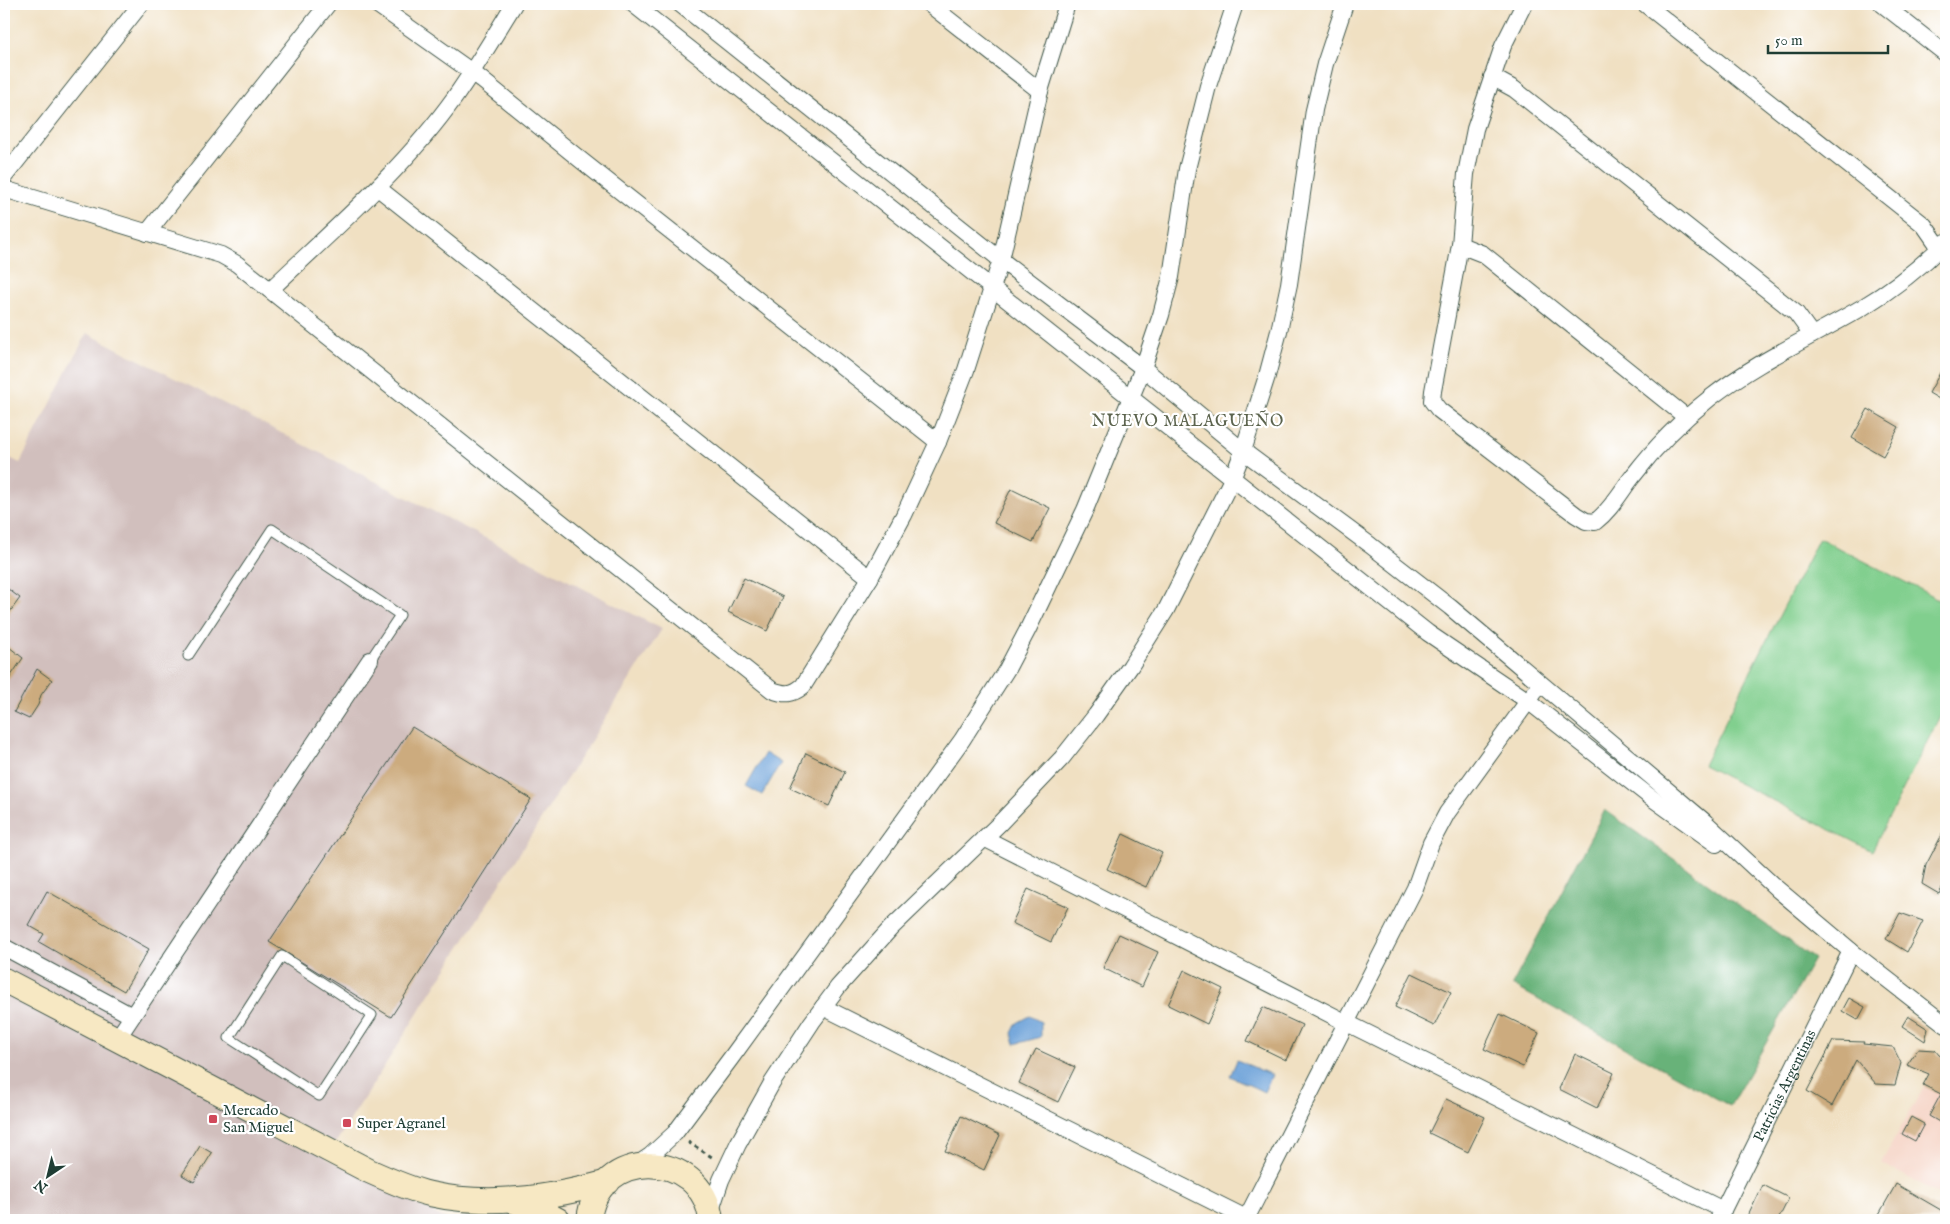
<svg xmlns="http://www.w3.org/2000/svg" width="1950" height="1224" font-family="'IM FELL English',serif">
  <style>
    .built { fill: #f5d2c3 }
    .industrial { fill: #d1bfbd }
    .green { fill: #81cf8e; stroke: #508661 }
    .forest { fill: #68b279; stroke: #447856 }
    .water { fill: #6ba0d8; stroke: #456e86 }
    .building { fill: #ccab7e }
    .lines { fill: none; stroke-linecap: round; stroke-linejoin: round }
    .lane-casing { stroke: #3e5549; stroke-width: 11 }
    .street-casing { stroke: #3e5549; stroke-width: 18 }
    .secondary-casing { stroke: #3e5549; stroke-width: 26 }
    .path { stroke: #3e5549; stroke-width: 3; stroke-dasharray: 4 4; stroke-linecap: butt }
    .lane { stroke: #fff; stroke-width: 9 }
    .street { stroke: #fff; stroke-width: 16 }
    .secondary { stroke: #f7e8c3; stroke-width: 24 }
    .poi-dot { fill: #d1495b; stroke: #fff; stroke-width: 2 }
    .labels { text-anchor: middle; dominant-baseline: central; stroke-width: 4.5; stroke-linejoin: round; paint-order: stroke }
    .street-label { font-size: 15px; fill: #1f3d34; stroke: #fff }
    .poi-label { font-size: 15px; fill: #1f3d34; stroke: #fff; text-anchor: start }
    .neighbourhood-label { font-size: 16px; letter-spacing: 1px; fill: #5c644e; stroke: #fff }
  </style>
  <rect width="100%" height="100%" fill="#fff"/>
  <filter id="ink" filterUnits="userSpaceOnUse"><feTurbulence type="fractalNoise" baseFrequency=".02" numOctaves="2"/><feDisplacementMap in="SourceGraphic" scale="10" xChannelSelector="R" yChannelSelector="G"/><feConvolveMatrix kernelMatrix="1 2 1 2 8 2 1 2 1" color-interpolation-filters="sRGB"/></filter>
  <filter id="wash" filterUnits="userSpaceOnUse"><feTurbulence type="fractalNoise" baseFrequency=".0096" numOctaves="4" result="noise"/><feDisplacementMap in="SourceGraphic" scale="20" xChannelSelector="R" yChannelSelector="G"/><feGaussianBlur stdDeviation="1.12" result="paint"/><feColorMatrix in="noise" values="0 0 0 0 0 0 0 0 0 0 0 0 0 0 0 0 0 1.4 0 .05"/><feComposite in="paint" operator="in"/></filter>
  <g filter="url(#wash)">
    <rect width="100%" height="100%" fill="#f0e0c2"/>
    <polygon class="built" points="1946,1047 1946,1198 1881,1163"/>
    <polygon class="industrial" points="87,333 662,629 326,1158 448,1220 4,1220 4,455 20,463"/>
    <polygon class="green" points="1819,538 1946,603 1946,704 1872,851 1703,765"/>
    <polygon class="forest" points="1605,810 1814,959 1730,1106 1512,985"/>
    <g class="water">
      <polygon points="765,753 781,763 762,795 746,786"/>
      <polygon points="1030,1016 1041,1022 1041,1037 1015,1044 1012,1033 1017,1023"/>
      <polygon points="1237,1060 1272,1075 1264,1092 1230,1076"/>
    </g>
    <g id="blocks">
      <g class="building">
        <polygon points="1946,362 1946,403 1929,393"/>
        <polygon points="1868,409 1899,427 1883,456 1852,438"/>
        <polygon points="1011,489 1050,508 1033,542 994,523"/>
        <polygon points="744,578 783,597 767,631 728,612"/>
        <polygon points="4,586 20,598 4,620"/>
        <polygon points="4,643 23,658 4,686"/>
        <polygon points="37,669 52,680 41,695 38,705 29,719 14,712"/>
        <polygon points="412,727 531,799 391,1017 269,942"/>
        <polygon points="806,753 845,772 829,806 790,788"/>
        <polygon points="1946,827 1946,880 1939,894 1922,884 1926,865"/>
        <polygon points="1123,834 1162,853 1146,887 1107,869"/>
        <polygon points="1028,889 1068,907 1051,942 1012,923"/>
        <polygon points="47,891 149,949 124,991 39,942 44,934 28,925"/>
        <polygon points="1900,913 1923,921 1907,952 1886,939"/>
        <polygon points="1119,934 1158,952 1142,987 1103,968"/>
        <polygon points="1184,970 1223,989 1207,1024 1168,1005"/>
        <polygon points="1412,973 1451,992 1434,1026 1395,1007"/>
        <polygon points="1849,998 1865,1007 1858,1020 1842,1011"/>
        <polygon points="1263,1007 1302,1025 1286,1060 1247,1041"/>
        <polygon points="1500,1014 1539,1033 1523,1067 1484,1049"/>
        <polygon points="1908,1016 1928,1029 1925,1041 1902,1026"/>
        <polygon points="1833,1041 1864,1042 1863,1044 1893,1047 1901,1063 1895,1085 1876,1084 1856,1060 1832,1106 1807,1091"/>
        <polygon points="1036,1049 1075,1067 1058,1102 1019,1083"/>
        <polygon points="1918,1049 1935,1050 1939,1055 1946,1059 1946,1111 1941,1123 1929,1116 1941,1094 1923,1085 1929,1074 1907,1065"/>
        <polygon points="1575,1054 1614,1073 1597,1108 1559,1089"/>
        <polygon points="1446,1099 1485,1117 1468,1152 1429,1133"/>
        <polygon points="961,1116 1000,1135 984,1170 945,1151"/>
        <polygon points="1911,1117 1924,1124 1915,1141 1902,1134"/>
        <polygon points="200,1146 212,1153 194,1182 182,1175"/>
        <polygon points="1896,1184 1946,1213 1946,1220 1886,1220 1878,1216"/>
        <polygon points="1763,1185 1789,1198 1778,1220 1746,1220"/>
      </g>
    </g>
  </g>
  <g filter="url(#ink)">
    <use href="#blocks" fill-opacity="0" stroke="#3e5549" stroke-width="1"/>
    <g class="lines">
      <g class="lane-casing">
        <g id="lane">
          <polyline points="188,656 272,529 400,615 370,660"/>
          <polygon points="282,956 372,1015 319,1096 229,1038"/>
        </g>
      </g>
      <g class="street-casing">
        <g id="street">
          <polyline points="376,4 472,72 582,161 938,442"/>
          <polyline points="633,4 1428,633 1528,701 1649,796 1716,844"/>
          <polyline points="680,4 1001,260 1143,368 1243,451 1370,545 1450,607 1705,822 1776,888 1851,951 1946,1025"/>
          <polyline points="929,4 1040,91"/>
          <path d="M 1524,4 L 1503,46 L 1475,129 L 1466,174 L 1460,245 L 1433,391 L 1432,401 L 1439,410 L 1576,515 L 1586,521 L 1595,522 C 1611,510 1621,491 1633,476 C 1655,447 1682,420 1710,398 C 1757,361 1812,337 1863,307 C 1893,289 1921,267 1946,242"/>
          <polyline points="1645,4 1924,225 1940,248"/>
          <polyline points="1882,4 1946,54"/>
          <polyline points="1492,77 1514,89 1796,313 1812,335"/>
          <polyline points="4,177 141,4"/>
          <polyline points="378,188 870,578"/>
          <path d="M 4,189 L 221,255 L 237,264 L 772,690 C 785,695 792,695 803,686 L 870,578 L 904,515 L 938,442 L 966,370 L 1001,260 L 1040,91 L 1067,4"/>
          <polyline points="147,233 328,4"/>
          <polyline points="1460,245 1483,254 1686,417"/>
          <path d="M 270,290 C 334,229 403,170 455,97 C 476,67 495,35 514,4"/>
          <polyline points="984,838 1347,1023 1723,1210"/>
          <polyline points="4,947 132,1016"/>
          <polyline points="823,1007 1250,1220"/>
          <polyline points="117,1039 370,660"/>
          <polyline points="635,1166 650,1156 675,1133 731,1058 962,740 1007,669 1027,631 1085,510 1143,368 1161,315 1171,277 1187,169 1208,86 1235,4"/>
          <polyline points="710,1213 721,1180 738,1144 772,1083 812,1022 838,987 891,928 999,824 1062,758 1096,715 1130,667 1166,610 1233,477 1243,451 1267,376 1279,331 1289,284 1314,110 1325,64 1345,4"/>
          <polyline points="1246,1219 1415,888 1431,843 1447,813 1534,693"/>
          <path id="s1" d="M 1718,1220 L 1851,951"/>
        </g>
      </g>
      <g class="secondary-casing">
        <g id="secondary">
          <path d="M 4,980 L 369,1171 C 389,1180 409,1189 430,1194 C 488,1207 551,1198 608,1182"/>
          <polyline points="515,1202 534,1207 558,1220"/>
          <path d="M 589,1220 C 596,1147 702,1147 711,1220"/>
        </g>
      </g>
      <polyline class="path" points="688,1142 715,1159"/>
      <use href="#lane" class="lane"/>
      <use href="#street" class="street"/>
      <use href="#secondary" class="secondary"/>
    </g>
  </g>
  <g class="poi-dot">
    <rect x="208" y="1114" width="10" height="10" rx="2.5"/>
    <rect x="342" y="1118" width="10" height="10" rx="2.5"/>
  </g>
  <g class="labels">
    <g class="street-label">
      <text stroke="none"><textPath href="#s1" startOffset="150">Patricias Argentinas</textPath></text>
    </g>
    <g class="poi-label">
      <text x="223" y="1110">Mercado<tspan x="223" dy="17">San Miguel</tspan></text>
      <text x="357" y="1123">Super Agranel</text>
    </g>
    <g class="neighbourhood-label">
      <text x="1188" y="422">NUEVO MALAGUEÑO</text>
    </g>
  </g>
  <rect width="1950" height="1224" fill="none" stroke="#fff" stroke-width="20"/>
  <g transform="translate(48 1176) rotate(215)" stroke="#ffffff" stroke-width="4" paint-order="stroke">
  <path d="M0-4L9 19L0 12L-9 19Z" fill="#1f3d34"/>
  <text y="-8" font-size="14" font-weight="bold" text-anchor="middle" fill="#1f3d34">N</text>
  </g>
  <path d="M1768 45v8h120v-8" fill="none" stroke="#1f3d34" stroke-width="2.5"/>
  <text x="1775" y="45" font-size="15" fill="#1f3d34" stroke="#ffffff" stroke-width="4" paint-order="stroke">50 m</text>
</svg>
